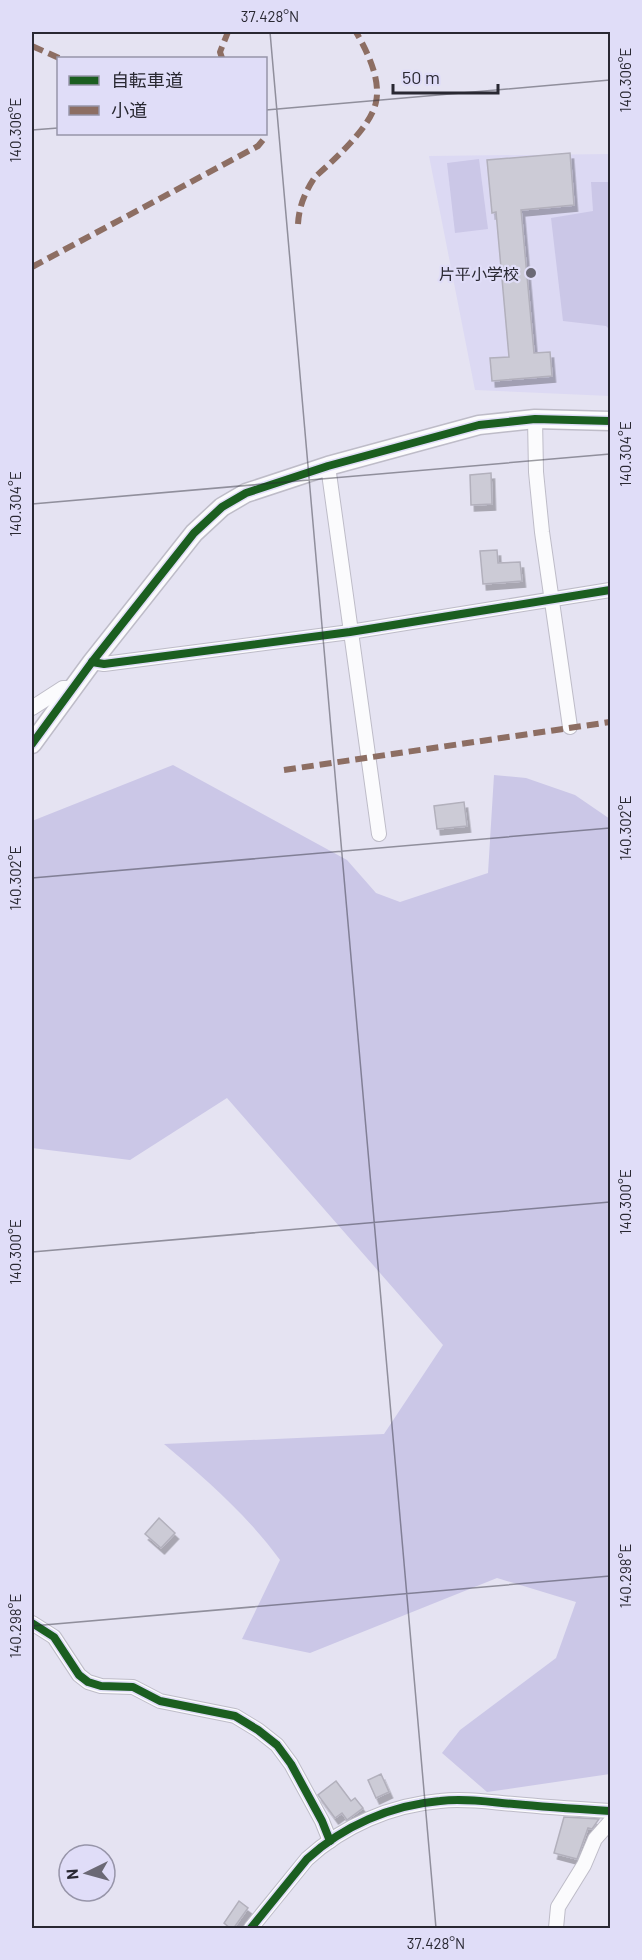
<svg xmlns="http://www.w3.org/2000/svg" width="642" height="1960" font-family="Barlow,'Noto Sans JP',sans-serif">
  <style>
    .built { fill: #dcd9f3 }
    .green { fill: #cbc7e7 }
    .building { fill: #cccbd6; stroke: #b2b0bc; stroke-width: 1.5; filter: url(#shadow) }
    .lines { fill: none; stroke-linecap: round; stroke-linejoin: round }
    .minor-casing { stroke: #bebcc8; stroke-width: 16 }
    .tertiary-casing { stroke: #bebcc8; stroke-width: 21 }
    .minor { stroke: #fbfbfd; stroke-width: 14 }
    .tertiary { stroke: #fbfbfd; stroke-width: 18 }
    .quiet { stroke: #8d6e63; stroke-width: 6; stroke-dasharray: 12 6; stroke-linecap: butt }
    .cycleway-casing { stroke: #e0ddf8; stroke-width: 11 }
    .cycleway { stroke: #1b5e20; stroke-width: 8 }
    .ticks { fill: none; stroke: #292832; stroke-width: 1.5; stroke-opacity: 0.45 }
    .poi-dot { fill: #6b6975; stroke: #e0ddf8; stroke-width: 2 }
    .labels { text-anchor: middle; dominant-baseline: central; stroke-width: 4.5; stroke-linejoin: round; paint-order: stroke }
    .poi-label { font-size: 16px; fill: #292832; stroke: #e0ddf8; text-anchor: end }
    .neatline { fill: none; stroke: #292832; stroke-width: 2 }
    .ticks-label { font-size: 15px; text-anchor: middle; fill: #292832 }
  </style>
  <defs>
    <filter id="shadow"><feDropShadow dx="3.5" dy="6" stdDeviation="0" flood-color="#0004"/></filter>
  </defs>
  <rect width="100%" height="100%" fill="#e5e3f2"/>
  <polygon class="built" points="610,154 610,396 475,390 429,156"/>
  <g class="green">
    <polygon points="479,159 488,229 455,233 447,163"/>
    <polygon points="591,182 610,182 610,330 606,326 563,321 551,218 593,211"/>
    <path d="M 173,765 L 347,860 L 376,893 L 400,902 L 488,873 L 494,775 L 526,778 L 575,795 L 610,819 L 610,1774 L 487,1792 L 442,1753 L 460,1730 L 556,1658 L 576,1602 L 497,1578 L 310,1653 L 242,1639 L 280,1560 C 247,1515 207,1480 164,1444 L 384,1434 L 443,1345 L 227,1098 L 130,1160 L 32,1148 L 32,821 Z"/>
  </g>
  <g class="building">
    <polygon points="570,153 574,205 521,210 534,353 550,352 552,376 492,381 490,358 509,357 496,212 492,213 487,160"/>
    <polygon points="491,473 492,504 471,505 470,475"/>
    <polygon points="497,550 498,563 520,562 522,581 483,584 480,551"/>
    <polygon points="464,802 467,826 437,829 434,806"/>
    <polygon points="159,1518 175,1533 161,1548 145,1534"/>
    <polygon points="381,1774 389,1792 376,1798 368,1780"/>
    <polygon points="336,1781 351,1801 355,1798 363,1808 347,1820 342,1813 335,1818 318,1795"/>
    <polygon points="564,1817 599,1819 592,1829 588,1828 577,1859 554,1853"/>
    <polygon points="239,1901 248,1908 233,1929 231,1929 224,1923"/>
  </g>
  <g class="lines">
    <g class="minor-casing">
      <g id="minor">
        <polyline points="535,419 536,472 542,532 570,727"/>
        <polyline points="328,466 379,834"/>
        <polyline points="92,662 104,664 350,632 610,590"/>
        <polyline points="32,708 63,688 74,688"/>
        <polyline points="32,1623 54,1637 79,1675 88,1682 101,1686 133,1687 160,1701 235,1716 258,1730 277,1745 291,1764 322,1821 330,1841"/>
        <path d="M 251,1928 L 307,1859 C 343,1826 391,1805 440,1801 C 464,1798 489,1802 514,1804 C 546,1807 578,1809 610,1811"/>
        <polyline points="556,1928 558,1907 584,1865 595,1839 610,1822"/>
      </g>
    </g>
    <g class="tertiary-casing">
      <polyline id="tertiary" points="32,744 92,662 194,533 222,507 246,493 328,466 479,425 535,419 610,421"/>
    </g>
    <use href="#minor" class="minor"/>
    <use href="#tertiary" class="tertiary"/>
    <g class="quiet">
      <polyline points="32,46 59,58"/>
      <polyline points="222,58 220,52 228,32"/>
      <path d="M 298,224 C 299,206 305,192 315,177 C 334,160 371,127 376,102 C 381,79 367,51 356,32"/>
      <polyline points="32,267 258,146 263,140 264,134"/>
      <polyline points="284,770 610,722"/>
    </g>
    <g class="cycleway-casing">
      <g id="cycleway">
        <polyline points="92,662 104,664 350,632 610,590"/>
        <polyline points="32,744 92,662 194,533 222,507 246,493 328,466 479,425 535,419 610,421"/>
        <polyline points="32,1623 54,1637 79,1675 88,1682 101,1686 133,1687 160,1701 235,1716 258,1730 277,1745 291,1764 322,1821 330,1841"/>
        <path d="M 251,1928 L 307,1859 C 343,1826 391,1805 440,1801 C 464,1798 489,1802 514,1804 C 546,1807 578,1809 610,1811"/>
      </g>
    </g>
    <use href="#cycleway" class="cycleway"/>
  </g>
  <path class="ticks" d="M 270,32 L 436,1928M 266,110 L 610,80M 32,130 L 58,128M 32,504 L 610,454M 32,878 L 610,828M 32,1252 L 610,1202M 32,1626 L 610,1576"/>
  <circle class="poi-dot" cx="531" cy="273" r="6"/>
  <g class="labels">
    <g class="poi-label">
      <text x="519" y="273">片平小学校</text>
    </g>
  </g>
  <rect width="642" height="1960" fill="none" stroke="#e0ddf8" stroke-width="66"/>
  <rect x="57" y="57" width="210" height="78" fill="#e0ddf8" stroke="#9795a9" stroke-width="1.5"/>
  <rect x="69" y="76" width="30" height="9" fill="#1b5e20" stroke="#9795a9" stroke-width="1.5"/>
  <text x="111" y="87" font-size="18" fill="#292832">自転車道</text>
  <rect x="69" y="106" width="30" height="9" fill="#8d6e63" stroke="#9795a9" stroke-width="1.5"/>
  <text x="111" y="117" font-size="18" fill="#292832">小道</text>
  <g transform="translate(87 1873) rotate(265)"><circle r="28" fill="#e0ddf8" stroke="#9795a9" stroke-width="1.5"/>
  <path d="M0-4.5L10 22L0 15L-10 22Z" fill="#6b6975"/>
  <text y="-9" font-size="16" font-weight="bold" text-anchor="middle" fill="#292832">N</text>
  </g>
  <path d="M393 84v9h105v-9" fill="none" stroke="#292832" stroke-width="3"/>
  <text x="402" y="84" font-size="18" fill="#292832" stroke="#e0ddf8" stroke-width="4.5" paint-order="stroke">50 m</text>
  <rect x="33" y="33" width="576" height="1894" class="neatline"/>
  <g class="ticks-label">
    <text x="270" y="22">37.428°N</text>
    <text transform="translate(626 80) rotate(-90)" y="5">140.306°E</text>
    <text transform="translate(16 130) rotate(-90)" y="5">140.306°E</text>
    <text transform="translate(626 454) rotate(-90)" y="5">140.304°E</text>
    <text transform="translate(16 504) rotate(-90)" y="5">140.304°E</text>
    <text transform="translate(626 828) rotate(-90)" y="5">140.302°E</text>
    <text transform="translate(16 878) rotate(-90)" y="5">140.302°E</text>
    <text transform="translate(626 1202) rotate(-90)" y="5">140.300°E</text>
    <text transform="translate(16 1252) rotate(-90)" y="5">140.300°E</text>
    <text transform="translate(626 1576) rotate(-90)" y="5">140.298°E</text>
    <text transform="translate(16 1626) rotate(-90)" y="5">140.298°E</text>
    <text x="436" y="1949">37.428°N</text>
  </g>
</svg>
